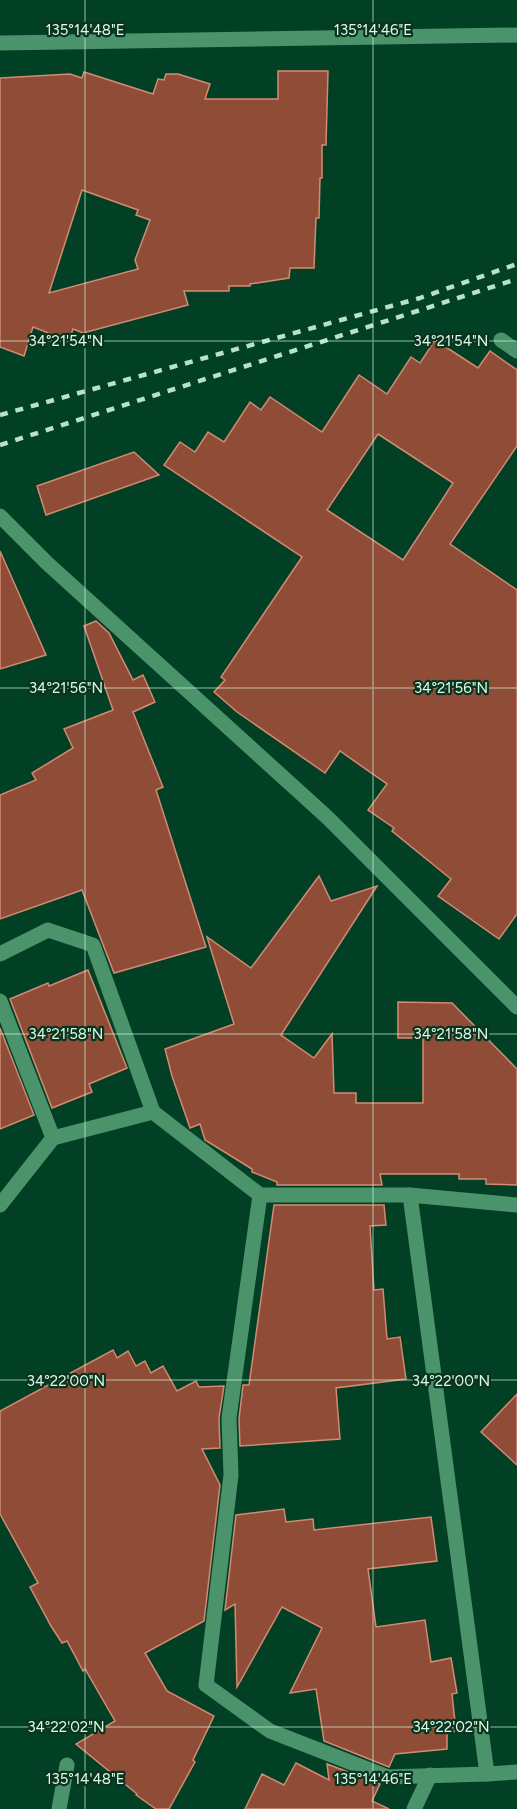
<svg xmlns="http://www.w3.org/2000/svg" width="517" height="1809" font-family="Figtree,sans-serif">
  <style>
    .building { fill: #8f4d38; stroke: #d38a74; stroke-width: 1.5; fill-rule: evenodd }
    .lines { fill: none; stroke-linecap: round; stroke-linejoin: round }
    .minor { stroke: #4a936b; stroke-width: 15 }
    .tertiary { stroke: #4a936b; stroke-width: 15 }
    .rail { stroke: #b9e1ca; stroke-width: 4.5; stroke-dasharray: 8 8; stroke-linecap: butt }
    .ticks { fill: none; stroke: #d8fce5; stroke-width: 1.5; stroke-opacity: 0.45 }
    .ticks-label { font-size: 15px; text-anchor: middle; fill: #d8fce5; stroke: #0b3320; stroke-width: 4.5; stroke-linejoin: round; paint-order: stroke }
  </style>
  <rect width="100%" height="100%" fill="#014025"/>
  <g class="building">
    <path d="M 278,71 L 328,71 L 326,145 L 322,145 L 322,178 L 320,178 L 319,218 L 316,218 L 314,268 L 290,268 L 289,278 L 250,284 L 250,286 L 229,286 L 229,291 L 184,291 L 188,305 L 83,333 L 73,329 L 69,341 L 33,327 L 24,356 L 0,347 L 0,78 L 70,74 L 82,78 L 84,72 L 153,94 L 158,79 L 164,80 L 166,74 L 178,74 L 210,84 L 205,99 L 278,99 ZM 82,190 L 138,210 L 136,215 L 150,220 L 135,260 L 138,269 L 49,293 Z"/>
    <path d="M 435,340 L 478,368 L 490,351 L 517,370 L 517,446 L 450,544 L 517,590 L 517,914 L 499,939 L 438,896 L 451,879 L 392,831 L 394,828 L 368,810 L 387,784 L 340,751 L 325,773 L 237,712 L 214,692 L 225,680 L 221,677 L 302,557 L 164,465 L 180,442 L 195,452 L 208,432 L 224,442 L 250,402 L 261,410 L 270,397 L 322,432 L 359,375 L 387,394 L 411,357 L 420,363 ZM 378,434 L 453,483 L 403,560 L 327,510 Z"/>
    <polygon points="134,452 159,475 46,515 37,486"/>
    <polygon points="0,551 46,655 0,669"/>
    <polygon points="96,621 109,633 133,680 143,675 155,702 133,712 163,787 156,790 206,947 114,973 82,890 0,919 0,795 36,780 32,773 73,748 64,729 113,710 84,626"/>
    <polygon points="319,876 331,901 377,886 281,1035 314,1058 332,1034 334,1093 356,1093 356,1103 423,1103 423,1038 398,1038 398,1002 452,1003 517,1069 517,1185 486,1184 486,1179 459,1179 459,1174 380,1174 382,1185 277,1185 277,1182 252,1172 252,1169 205,1140 200,1124 190,1128 172,1076 165,1049 234,1024 207,937 251,968"/>
    <polygon points="88,970 127,1068 89,1084 92,1092 52,1108 10,999 48,983 49,986"/>
    <polygon points="0,1028 34,1115 0,1129"/>
    <polygon points="274,1205 384,1205 386,1225 370,1226 374,1290 383,1289 387,1339 400,1337 406,1379 336,1388 340,1439 240,1446 239,1419 243,1385 249,1385"/>
    <polygon points="113,1350 117,1358 128,1351 136,1366 145,1361 151,1373 163,1366 177,1391 196,1381 199,1387 224,1386 219,1418 220,1448 202,1449 220,1485 204,1621 145,1653 167,1691 214,1716 193,1760 195,1762 169,1809 156,1809 136,1795 137,1794 76,1744 115,1721 85,1669 83,1671 67,1641 62,1643 51,1626 30,1587 38,1583 0,1514 0,1411"/>
    <polygon points="517,1394 517,1465 481,1432"/>
    <polygon points="284,1509 286,1522 313,1519 314,1530 431,1517 437,1561 368,1569 376,1627 425,1620 431,1662 451,1658 457,1693 452,1694 456,1731 447,1733 447,1749 395,1754 389,1767 324,1741 316,1689 290,1693 322,1628 282,1607 237,1687 235,1604 225,1610 236,1515"/>
    <polygon points="296,1763 329,1780 327,1764 380,1784 372,1801 389,1809 245,1809 262,1774 284,1785"/>
  </g>
  <g class="lines">
    <g class="minor">
      <polyline points="501,340 517,351"/>
      <polyline points="0,516 47,563 328,818 517,1007"/>
      <polyline points="0,954 48,930 93,945 153,1112"/>
      <polyline points="0,1001 53,1138"/>
      <polyline points="260,1195 229,1418 231,1475 206,1685 270,1731 388,1777 487,1774"/>
      <polyline points="0,1205 53,1138 153,1112 260,1195 410,1195"/>
      <polyline points="517,1205 410,1195 487,1774 517,1772"/>
      <polyline points="59,1809 67,1765"/>
      <polyline points="414,1809 430,1775"/>
    </g>
    <polyline class="tertiary" points="0,43 517,35"/>
    <g class="rail">
      <polyline points="0,415 420,298 517,264"/>
      <polyline points="0,445 517,279"/>
    </g>
  </g>
  <path class="ticks" d="M 85,0 L 85,1809M 373,0 L 373,1809M 0,341 L 517,341M 0,688 L 517,688M 0,1034 L 517,1034M 0,1380 L 517,1380M 0,1727 L 517,1727"/>
  <g class="ticks-label">
    <text x="85" y="35">135°14'48"E</text>
    <text x="373" y="35">135°14'46"E</text>
    <text x="451" y="346">34°21'54"N</text>
    <text x="66" y="346">34°21'54"N</text>
    <text x="451" y="693">34°21'56"N</text>
    <text x="66" y="693">34°21'56"N</text>
    <text x="66" y="1039">34°21'58"N</text>
    <text x="451" y="1039">34°21'58"N</text>
    <text x="66" y="1386">34°22'00"N</text>
    <text x="451" y="1386">34°22'00"N</text>
    <text x="66" y="1732">34°22'02"N</text>
    <text x="451" y="1732">34°22'02"N</text>
    <text x="85" y="1784">135°14'48"E</text>
    <text x="373" y="1784">135°14'46"E</text>
  </g>
</svg>
